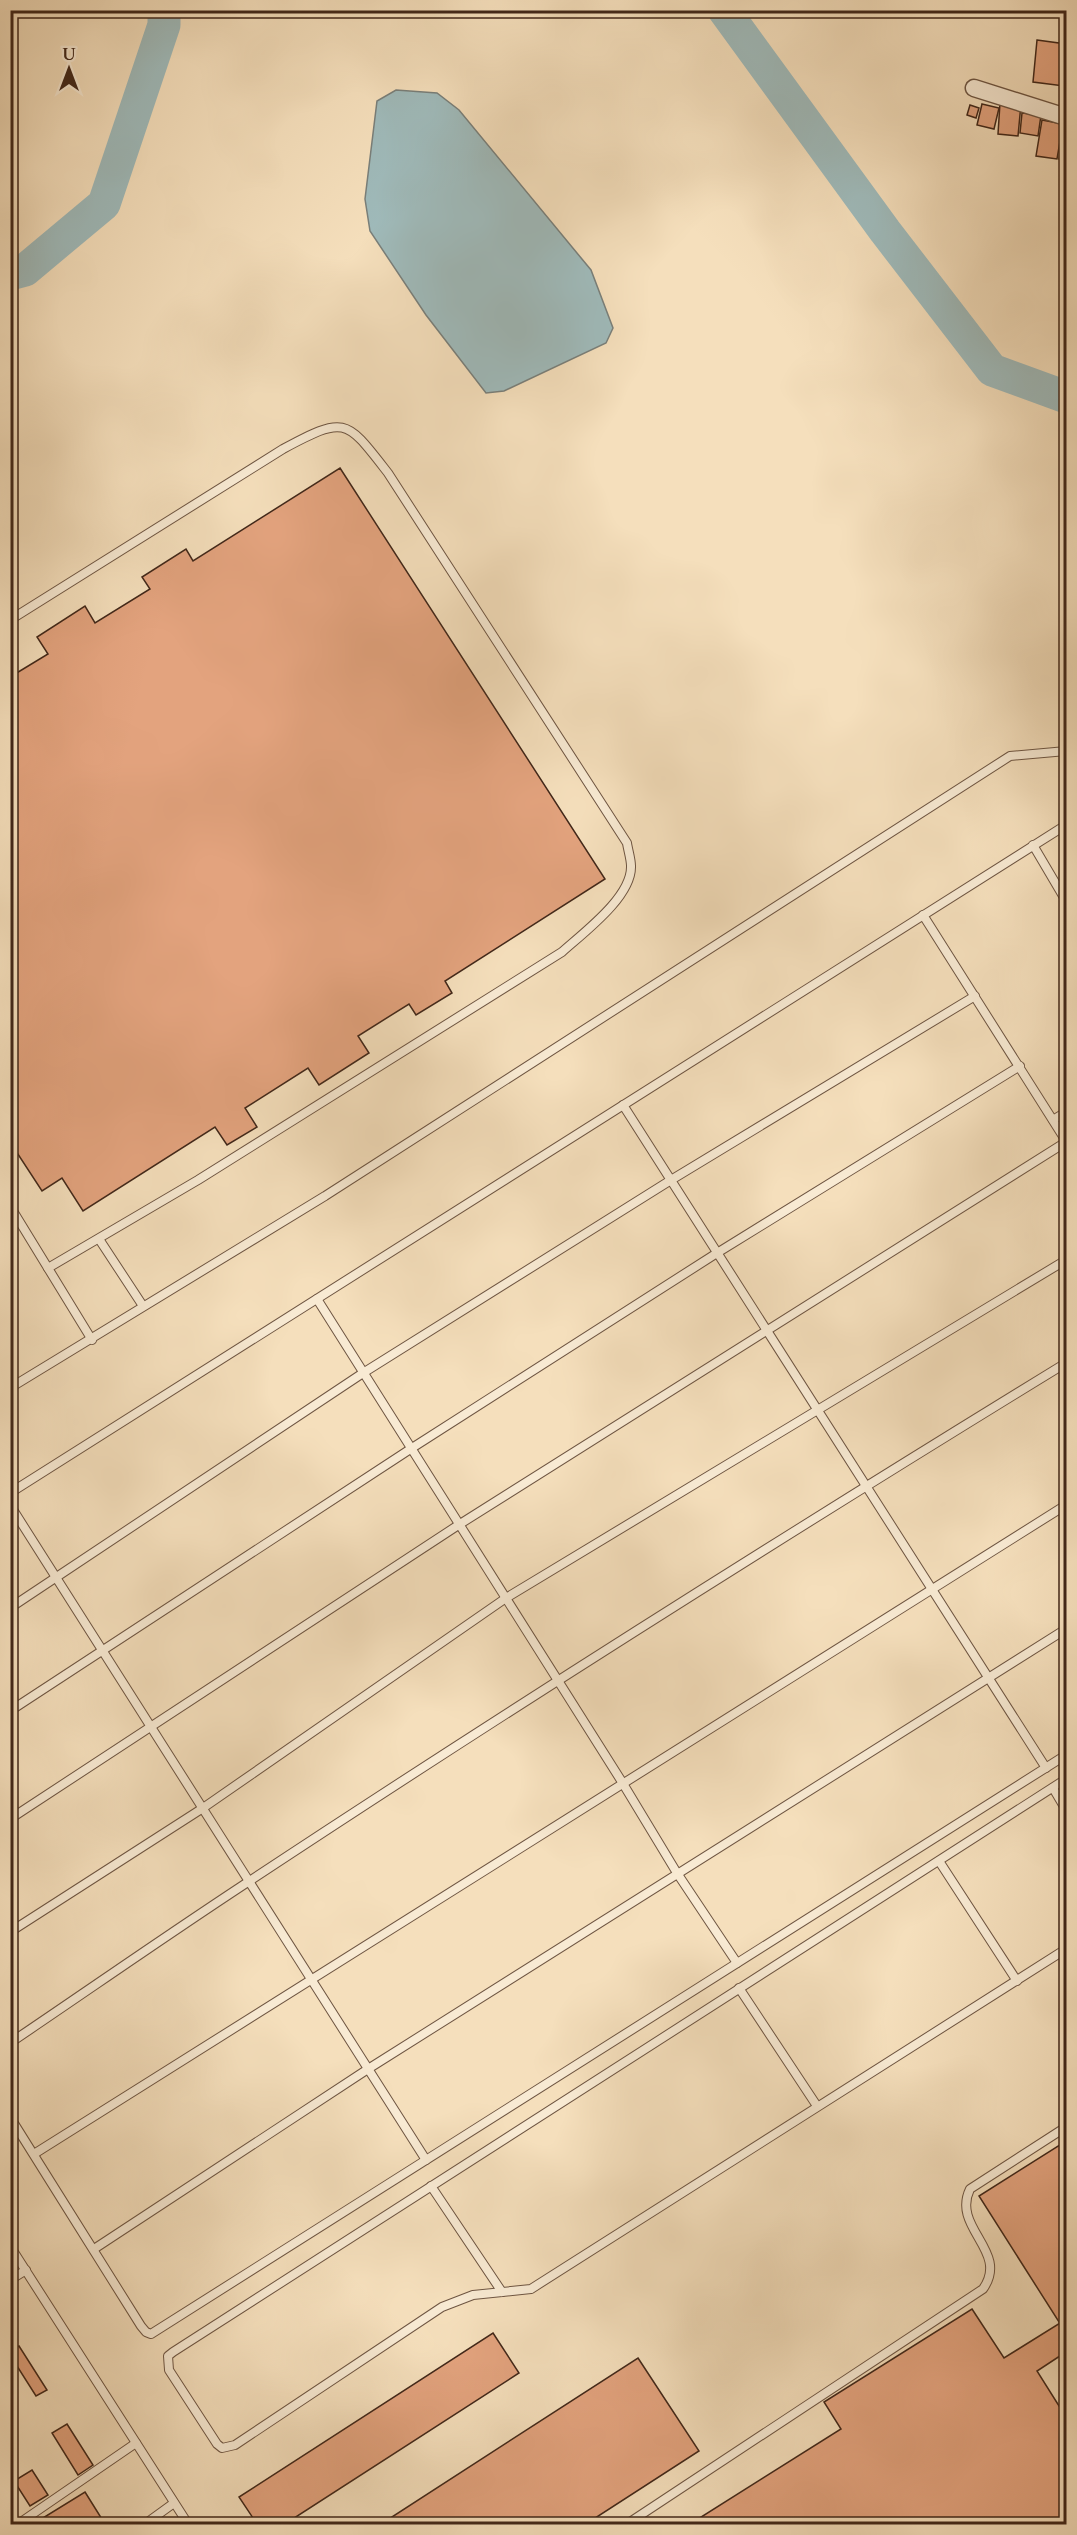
<svg xmlns="http://www.w3.org/2000/svg" width="1077" height="2535" font-family="Cardo,serif">
  <style>
    .water { fill: #9fbaba; stroke: #797f7a; stroke-width: 1.5 }
    .lines { fill: none; stroke-linecap: round; stroke-linejoin: round }
    .river { stroke: #9fbaba; stroke-width: 33 }
    .building { fill: #e3a37e; stroke: #412719; stroke-width: 1.5 }
    .lane-casing { stroke: #6e5542; stroke-width: 10 }
    .street-casing { stroke: #6e5542; stroke-width: 19 }
    .lane { stroke: #f8ead3; stroke-width: 8 }
    .street { stroke: #f8ead3; stroke-width: 16 }
  </style>
  <rect width="100%" height="100%" fill="#f5dfbc"/>
  <filter id="stains"><feTurbulence type="fractalNoise" baseFrequency=".00333" numOctaves="4"/><feColorMatrix values="0 0 0 0 .2 0 0 0 0 .09 0 0 0 0 .02 0 0 0 .5 -.17"/></filter>
  <radialGradient id="worn" r=".72"><stop offset=".6" stop-color="#630" stop-opacity="0"/><stop offset="1" stop-color="#630" stop-opacity=".3"/></radialGradient>
  <polygon class="water" points="396,90 437,93 459,110 591,270 613,328 606,343 504,391 486,393 426,315 370,231 365,199 377,101"/>
  <g class="lines">
    <g class="river">
      <polyline points="724,10 885,231 992,370 1066,397"/>
      <polyline points="10,274 25,270 104,204 164,25 164,10"/>
    </g>
  </g>
  <g class="building">
    <polygon points="1037,40 1066,44 1064,86 1033,82"/>
    <polygon points="1000,103 1021,104 1018,136 998,134"/>
    <polygon points="982,104 999,108 994,129 977,125"/>
    <polygon points="970,105 979,108 976,118 967,115"/>
    <polygon points="1022,113 1041,115 1038,136 1020,133"/>
    <polygon points="1042,120 1063,124 1057,159 1036,156"/>
    <polygon points="1064,127 1066,128 1066,161 1059,159"/>
    <polygon points="340,468 605,879 445,981 452,993 416,1015 409,1004 358,1036 369,1053 319,1085 308,1068 245,1108 257,1127 227,1145 215,1127 83,1211 62,1178 42,1191 10,1142 10,1087 15,1084 10,1077 10,677 48,654 37,637 85,606 95,623 150,589 142,577 186,549 193,561"/>
    <polygon points="1066,2141 1066,2333 979,2196"/>
    <polygon points="972,2309 1004,2358 1060,2323 1066,2333 1066,2352 1037,2371 1066,2417 1066,2524 690,2524 841,2429 824,2402"/>
    <polygon points="493,2333 519,2373 285,2524 257,2524 239,2497"/>
    <polygon points="19,2346 47,2390 36,2396 10,2355 10,2351"/>
    <polygon points="638,2358 699,2451 586,2524 381,2524"/>
    <polygon points="67,2424 93,2465 78,2475 52,2433"/>
    <polygon points="32,2470 48,2495 30,2506 14,2481"/>
    <polygon points="85,2492 105,2524 40,2524 38,2521"/>
  </g>
  <g class="lines">
    <g class="lane-casing">
      <g id="lane">
        <path d="M 10,620 L 283,449 C 346,415 346,419 388,473 L 627,843 C 628,850 631,859 631,866 C 632,897 583,933 562,952 L 198,1180 L 48,1268"/>
        <polyline points="1033,845 1066,901"/>
        <polyline points="923,915 1066,1141"/>
        <polyline points="623,1105 1046,1768"/>
        <polyline points="1053,1120 1066,1112"/>
        <polyline points="10,1206 92,1340"/>
        <polyline points="99,1239 143,1306"/>
        <polyline points="317,1299 622,1782 677,1873 737,1963"/>
        <polyline points="10,1388 325,1196 1010,756 1066,751"/>
        <polyline points="10,1493 1066,825"/>
        <polyline points="10,1505 426,2160"/>
        <polyline points="10,1608 363,1373 671,1180 975,996"/>
        <polyline points="10,1711 412,1448 717,1253 1020,1066"/>
        <polyline points="1066,1779 173,2352 168,2356 169,2370 217,2444 222,2448 235,2445 442,2307 473,2295 531,2289 1066,1949"/>
        <polyline points="1053,1788 1066,1810"/>
        <polyline points="10,1819 460,1524 1066,1142"/>
        <polyline points="939,1861 1017,1981"/>
        <polyline points="10,1932 203,1808 506,1598 1066,1260"/>
        <polyline points="739,1988 817,2106"/>
        <path d="M 10,2043 C 90,1989 170,1933 251,1880 C 519,1703 792,1531 1066,1363"/>
        <polyline points="10,2117 141,2326 146,2332 151,2334 1066,1755"/>
        <polyline points="34,2154 1066,1505"/>
        <polyline points="431,2186 502,2292"/>
        <polyline points="10,2246 188,2524"/>
        <polyline points="94,2249 368,2069 1066,1629"/>
        <polyline points="10,2280 26,2270"/>
        <polyline points="18,2524 136,2443"/>
        <polyline points="145,2524 174,2503"/>
        <path d="M 627,2524 L 983,2289 C 1010,2251 951,2228 970,2189 L 1066,2127"/>
      </g>
    </g>
    <g class="street-casing">
      <polyline id="street" points="974,88 1066,117"/>
    </g>
    <use href="#lane" class="lane"/>
    <use href="#street" class="street"/>
  </g>
  <rect width="1077" height="2535" fill="none" stroke="#f5dfbc" stroke-width="36"/>
  <rect x="12" y="12" width="1053" height="2511" fill="none" stroke="#412719" stroke-width="3"/>
  <rect x="18" y="18" width="1041" height="2499" fill="none" stroke="#412719" stroke-width="1.5"/>
  <g transform="translate(69 69)" stroke="#f8ead3" stroke-width="4.5" paint-order="stroke">
  <path d="M0-4.5L10 22L0 15L-10 22Z" fill="#412719"/>
  <text y="-9" font-size="16" font-weight="bold" text-anchor="middle" fill="#412719">U</text>
  </g>
  <rect width="100%" height="100%" filter="url(#stains)"/>
  <rect width="100%" height="100%" fill="url(#worn)"/>
</svg>
